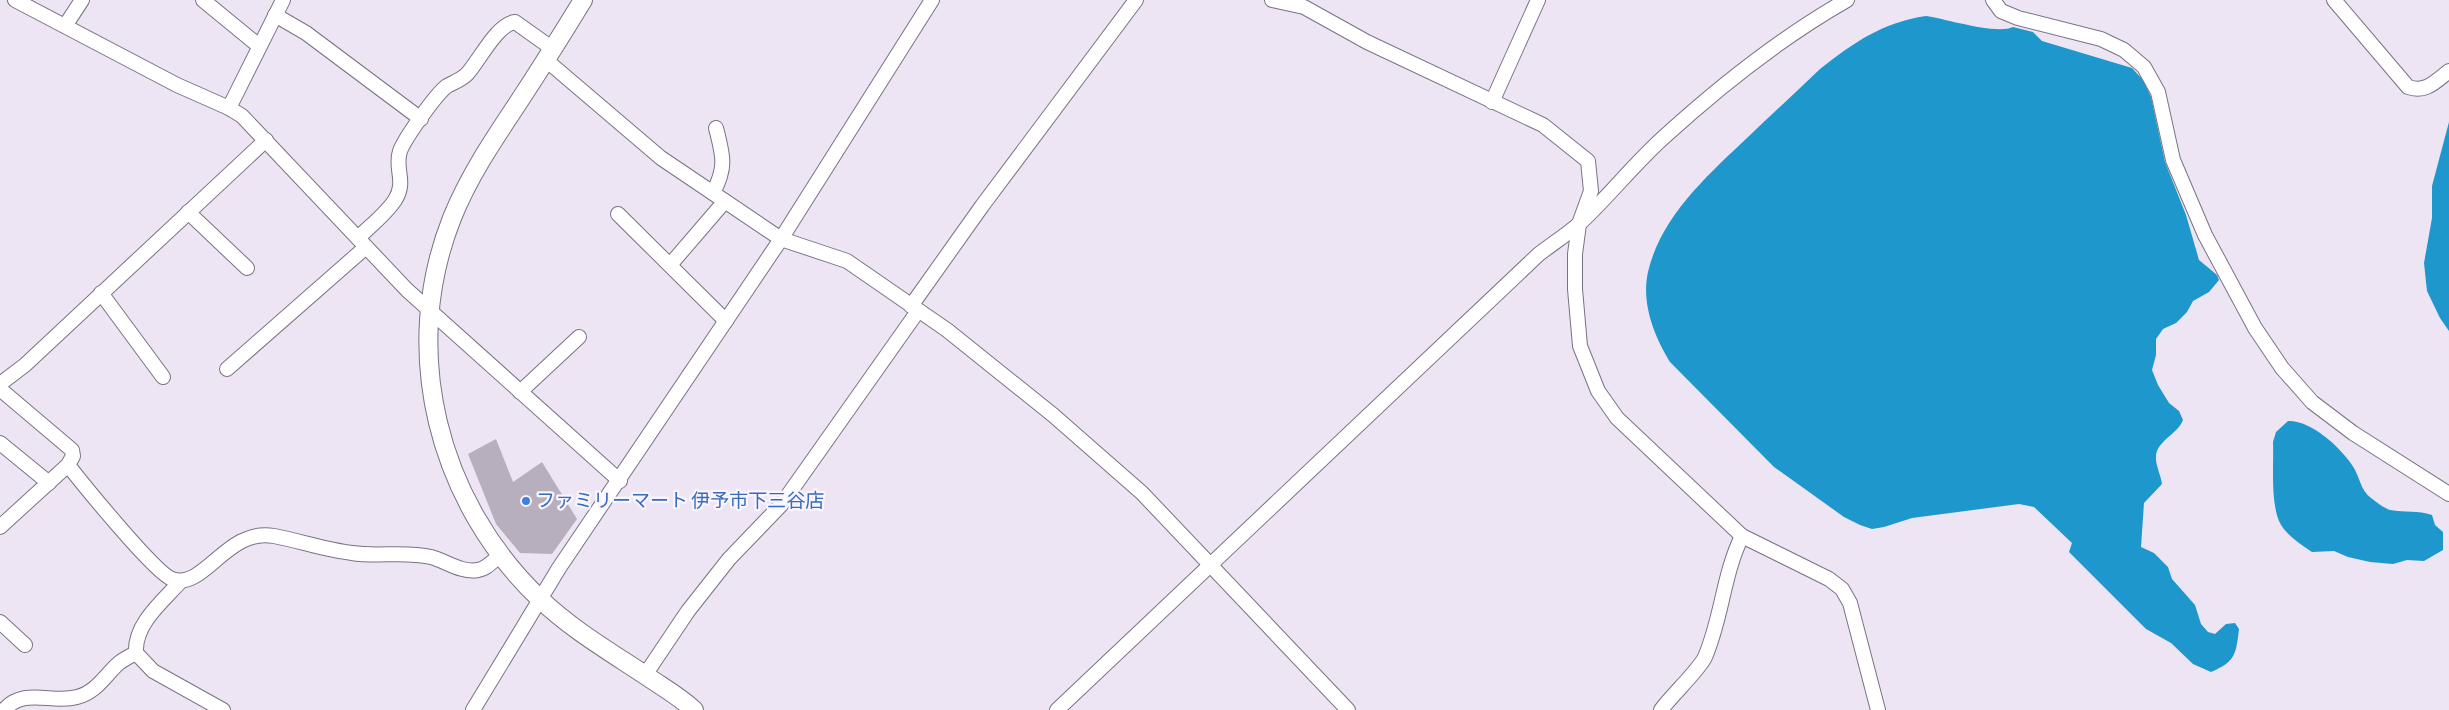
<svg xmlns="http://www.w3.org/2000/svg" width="2449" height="710" font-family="'Alegreya Sans','Noto Sans JP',sans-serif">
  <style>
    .water { fill: #1d97cc }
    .building { fill: #b8afbe }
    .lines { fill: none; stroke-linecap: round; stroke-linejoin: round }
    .minor-casing { stroke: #7b7280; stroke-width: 16 }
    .tertiary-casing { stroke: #7b7280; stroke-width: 20 }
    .minor { stroke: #fff; stroke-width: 14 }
    .tertiary { stroke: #fff; stroke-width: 18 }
    .shop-dot { fill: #3f7fe0; stroke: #f9f4fd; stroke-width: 2 }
    .labels { text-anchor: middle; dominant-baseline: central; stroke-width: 4.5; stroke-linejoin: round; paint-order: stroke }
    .shop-label { font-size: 19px; fill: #366cbe; stroke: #f9f4fd; text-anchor: start }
  </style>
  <rect width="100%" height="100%" fill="#eee5f4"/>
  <g class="water">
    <path d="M 1926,16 C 1947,19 1996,35 2013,27 L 2033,32 L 2042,41 L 2132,68 L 2143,80 L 2151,97 L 2165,162 L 2186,215 L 2199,260 L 2217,275 L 2219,280 L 2209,292 L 2193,301 L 2187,312 L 2176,323 L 2163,329 L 2156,339 L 2156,355 L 2152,370 L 2158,385 L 2169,403 L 2179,411 L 2183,420 C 2178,434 2156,441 2156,457 C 2155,463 2161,476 2162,484 L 2144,503 L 2141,547 L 2154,553 L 2168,567 L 2172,579 L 2195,605 L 2201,624 L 2208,632 L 2215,634 L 2226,624 L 2235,623 L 2239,629 C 2236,655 2235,662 2211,672 L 2193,664 L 2171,643 L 2146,629 L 2069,552 L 2072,543 L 2034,507 L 2019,504 L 1912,518 L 1884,527 L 1872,529 L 1860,525 L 1844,517 L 1774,467 L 1670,362 C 1654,336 1641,303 1648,272 C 1661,216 1708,175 1748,137 C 1772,114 1796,92 1820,69 C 1853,43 1883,22 1926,16 Z"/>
    <polygon points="2449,122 2449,331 2440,318 2427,291 2424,263 2432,218 2432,186"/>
    <path d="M 2288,421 C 2311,420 2340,447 2352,465 C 2360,476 2360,490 2371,498 C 2376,502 2384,508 2390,510 C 2405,513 2418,510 2432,515 L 2435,525 L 2443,532 L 2443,550 L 2424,561 L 2407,560 L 2393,564 L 2370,562 L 2348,557 L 2334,551 L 2312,552 C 2302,545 2286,535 2280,523 C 2270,503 2274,465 2273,442 L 2276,432 Z"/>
  </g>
  <polygon class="building" points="496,439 513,482 542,462 577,519 552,554 520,553 496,524 468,454"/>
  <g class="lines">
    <g class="minor-casing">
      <g id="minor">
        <polyline points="15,0 177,85 229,108 242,116 407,290 620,481"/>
        <polyline points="203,0 259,46"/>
        <polyline points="1272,0 1304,7 1367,42 1543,125 1588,161 1591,191 1579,224 1575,254 1575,289 1580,346 1598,391 1617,418 1742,536 1829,579 1842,589 1850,603 1878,710"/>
        <polyline points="1993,0 2001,11 2018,18 2101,39 2124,50 2144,67 2158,92 2173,160 2205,235 2255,328 2282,368 2312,402 2353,433 2449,494"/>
        <path d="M 2334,0 L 2408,87 C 2426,93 2435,82 2449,71"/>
        <polyline points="275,15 306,33 421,119"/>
        <polyline points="65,26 82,0"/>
        <polyline points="546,60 661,158 781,239 847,261 947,330 1053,415 1142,493 1348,710"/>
        <polyline points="1492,102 1538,0"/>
        <polyline points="229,108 283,0"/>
        <path d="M 713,193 C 727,166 723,156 716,128"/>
        <polyline points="188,212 247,268"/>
        <polyline points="618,214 726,321"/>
        <path d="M 358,238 C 370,226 386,214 395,200 C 407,181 394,169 400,151 C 405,138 436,94 447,86 C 454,82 461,80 467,74 C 479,61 497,24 515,22 L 553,49"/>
        <polyline points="670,265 725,201"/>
        <polyline points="101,293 163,377"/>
        <polyline points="911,306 982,206 1136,0"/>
        <polyline points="227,369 366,247"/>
        <polyline points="0,384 25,365 266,140"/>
        <polyline points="0,389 72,450 73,456 68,465 0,527"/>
        <polyline points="520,392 579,337"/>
        <polyline points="0,443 49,483"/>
        <path d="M 68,465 C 82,483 155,573 172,579 C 204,591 227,527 274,536 C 300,541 326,550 352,553 C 377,557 406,551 431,557 C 446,561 461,573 478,570 C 486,569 493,561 499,556"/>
        <path d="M 181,581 C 163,601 134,624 136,653 L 153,671 L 223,710"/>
        <polyline points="0,622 25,645"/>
        <polyline points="645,675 688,611 729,559 781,505 918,311"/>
        <path d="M 4,710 C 24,687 52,704 77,697 C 97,692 105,675 119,663 C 124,659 130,656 136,653"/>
        <polyline points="473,710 559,568 781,239 932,0"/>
        <path d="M 1057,710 L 1539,254 C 1552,244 1566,235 1579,224 C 1609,196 1634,164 1664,137 C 1720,86 1782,37 1847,0"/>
        <path d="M 1661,710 C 1671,696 1699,670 1705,657 C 1722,618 1723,575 1742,536"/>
      </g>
    </g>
    <g class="tertiary-casing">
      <path id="tertiary" d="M 583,0 C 561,36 539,71 516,106 C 492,142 468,178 452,218 C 399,351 438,502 540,599 C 571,629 612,653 648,677 C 664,688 680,697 694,710"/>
    </g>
    <use href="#minor" class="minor"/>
    <use href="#tertiary" class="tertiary"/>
  </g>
  <circle class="shop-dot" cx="526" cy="501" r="5"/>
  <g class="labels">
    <g class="shop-label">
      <text x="536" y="501">ファミリーマート 伊予市下三谷店</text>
    </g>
  </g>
</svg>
